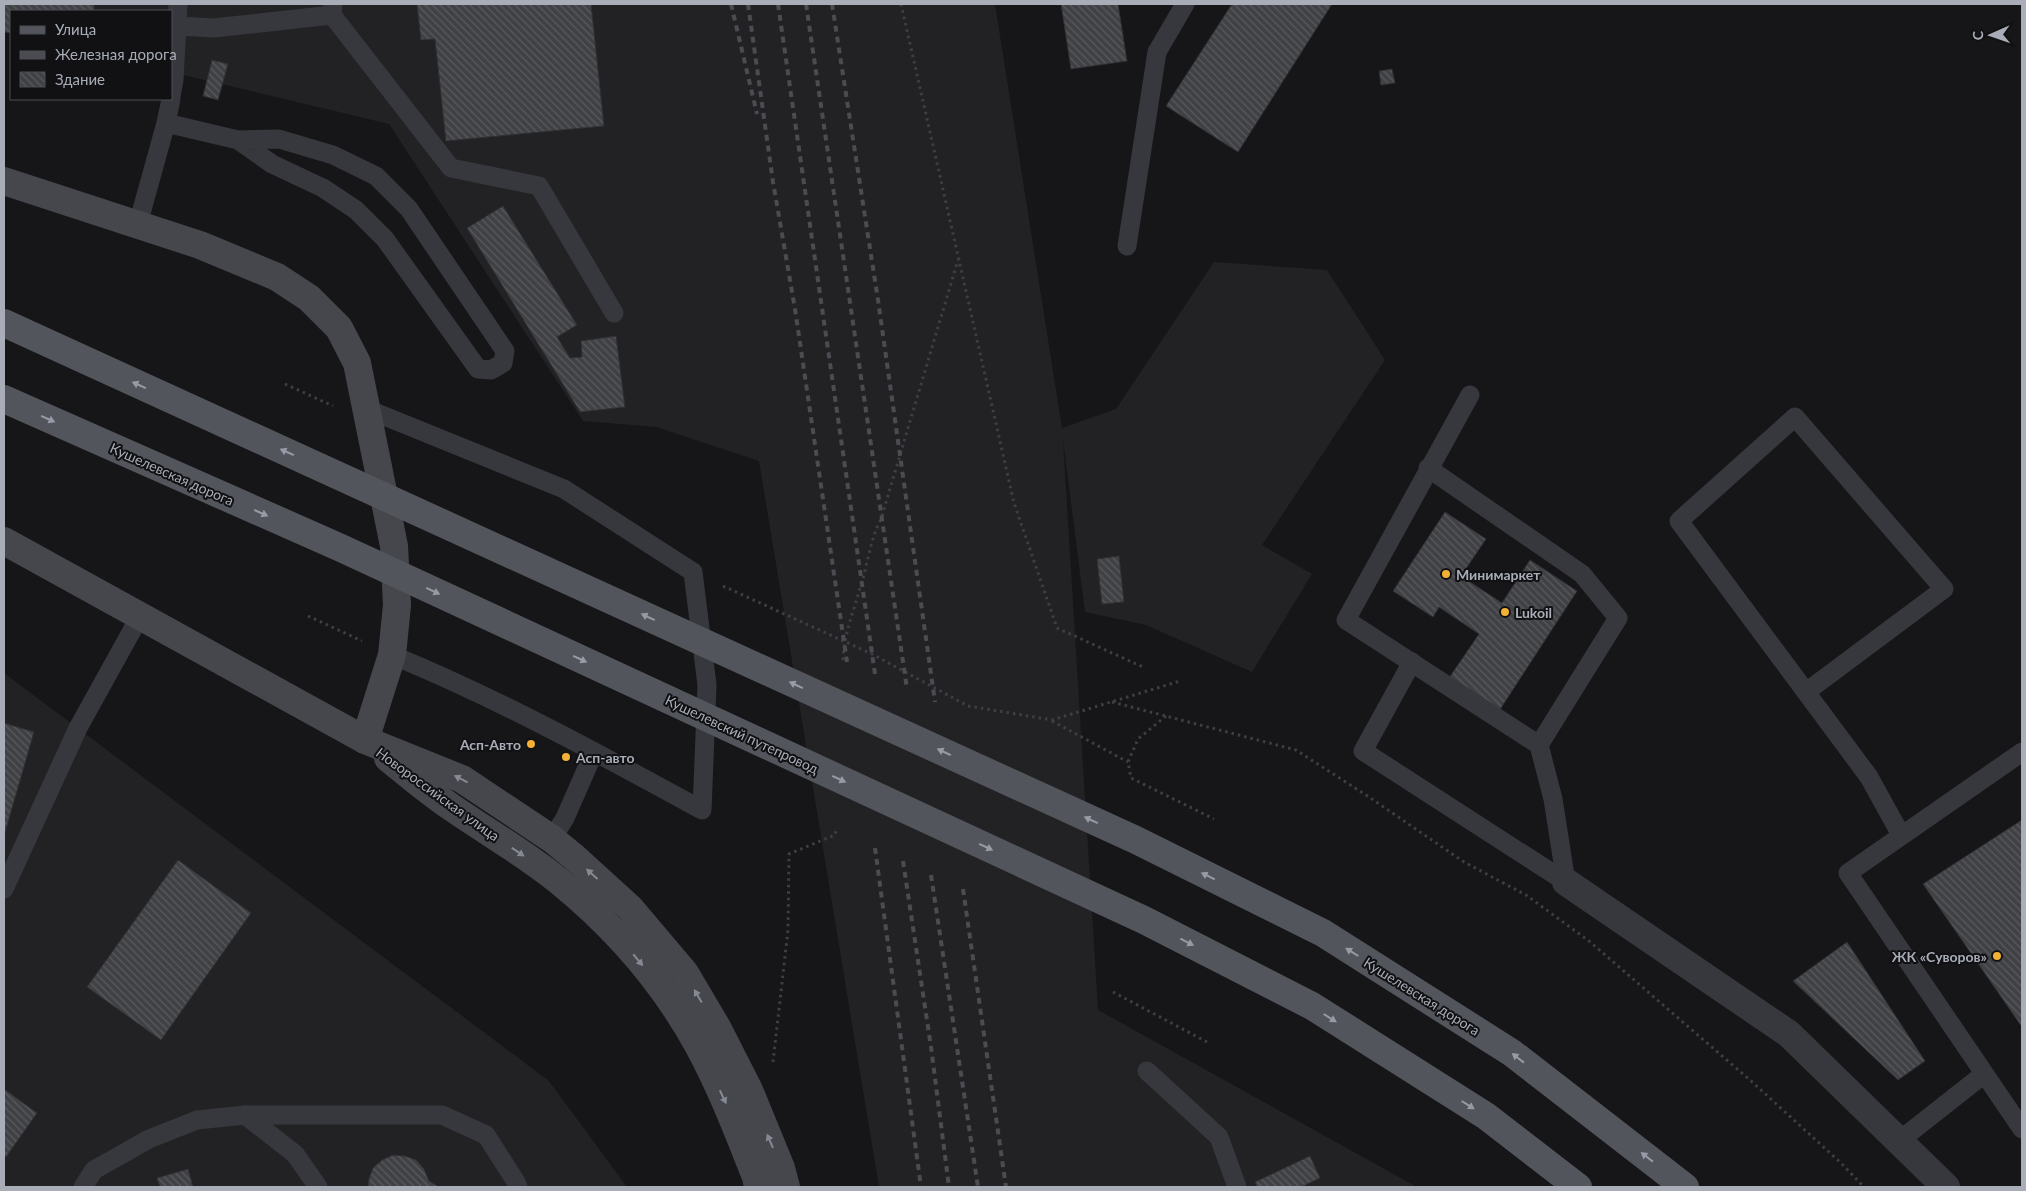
<svg xmlns="http://www.w3.org/2000/svg" width="2026" height="1191" font-family="Lato,sans-serif">
  <style>
    .built { fill: #222225 }
    .building { fill: url(#building-back-hatch); stroke: #303034 }
    .lines { fill: none; stroke-linecap: round; stroke-linejoin: round }
    .path { stroke: #3d3f44; stroke-width: 3; stroke-dasharray: 2.5 4; stroke-linecap: butt }
    .lane { stroke: #37383d; stroke-width: 19 }
    .street { stroke: #37383d; stroke-width: 28 }
    .secondary { stroke: #45474d; stroke-width: 28 }
    .primary { stroke: #53555c; stroke-width: 28 }
    .rail { stroke: #4a4c52; stroke-width: 4; stroke-dasharray: 6 5; stroke-linecap: butt }
    .oneway { fill: #979ba6 }
    .oneway2 { fill: #858993 }
    .poi-dot { fill: #f2b134; stroke: #111113; stroke-width: 2 }
    .labels { text-anchor: middle; dominant-baseline: central; stroke-width: 4; stroke-linejoin: round; paint-order: stroke }
    .street-label { font-size: 14px; fill: #a8adb8; stroke: #111113 }
    .poi-label { font-size: 14px; font-weight: bold; fill: #a8adb8; stroke: #111113; text-anchor: start }
  </style>
  <defs>
    <pattern id="building-back-hatch" width="6" height="6" patternUnits="userSpaceOnUse" patternTransform="scale(1.25)"><rect width="6" height="6" fill="#404145"/><path d="M-1 5l2 2M0 0l6 6M5-1l2 2" fill="none" stroke="#595a5e"/></pattern>
  </defs>
  <rect width="100%" height="100%" fill="#161618"/>
  <g class="built">
    <polygon points="4,4 995,4 1062,428 1116,409 1214,262 1327,270 1385,360 1262,545 1312,574 1252,672 1146,625 1085,612 1063,440 1098,1010 1417,1187 879,1187 759,461 656,427 583,421 389,124 171,72 171,11 11,11 11,33 4,32"/>
    <polygon points="4,673 549,1081 627,1187 4,1187"/>
  </g>
  <g class="building">
    <polygon points="4,4 94,4 94,11 11,11 11,33 4,32"/>
    <polygon points="417,4 591,4 604,126 446,141 435,39 421,40"/>
    <polygon points="1061,4 1118,4 1127,61 1071,69"/>
    <polygon points="1232,4 1332,4 1238,152 1166,106"/>
    <polygon points="212,60 228,64 218,100 203,96"/>
    <polygon points="1392,69 1395,83 1381,85 1379,71"/>
    <polygon points="503,206 577,325 557,337 570,358 582,357 581,341 616,336 625,407 580,412 467,228"/>
    <polygon points="1445,512 1486,539 1461,576 1502,603 1530,560 1577,591 1499,711 1449,678 1479,634 1439,607 1433,617 1393,591"/>
    <polygon points="1119,556 1124,602 1102,604 1097,559"/>
    <polygon points="4,723 34,732 4,836"/>
    <polygon points="2022,820 2022,1027 1923,884"/>
    <polygon points="178,860 251,913 161,1040 87,987"/>
    <polygon points="1847,942 1925,1061 1898,1080 1793,981"/>
    <polygon points="4,1089 37,1113 6,1157 4,1155"/>
    <polygon points="393,1155 405,1156 416,1160 424,1169 429,1181 439,1187 368,1187 369,1179 373,1168 382,1160"/>
    <polygon points="1310,1156 1320,1178 1301,1187 1257,1187 1255,1182"/>
    <polygon points="188,1169 193,1187 160,1187 157,1178"/>
  </g>
  <g class="lines">
    <g class="path">
      <polyline points="901,4 1014,503 1057,628 1143,667"/>
      <polyline points="285,384 333,406"/>
      <polyline points="723,586 872,654 968,706 1052,720 1180,681"/>
      <polyline points="308,616 362,641"/>
      <path d="M 843,660 C 844,634 854,610 861,585 C 868,563 870,540 881,519 L 958,260"/>
      <polyline points="1112,702 1296,750 1369,797 1464,862 1526,895 1589,941 1750,1080 1841,1163 1864,1187"/>
      <polyline points="1166,716 1138,739 1128,762 1131,778 1214,819"/>
      <polyline points="1052,721 1128,762"/>
      <polyline points="1113,992 1207,1042"/>
      <polyline points="773,1062 788,930 789,854 835,835 836,830"/>
    </g>
    <g class="lane">
      <polyline points="332,15 451,168 539,186 614,313"/>
      <polyline points="177,26 214,28 332,15 333,4"/>
      <polyline points="171,96 174,80 178,4"/>
      <polyline points="166,123 238,140 272,164 323,188 356,210 385,239 478,369 491,370 503,363 505,351 409,209 376,176 333,155 279,139 238,140"/>
      <polyline points="138,224 166,123 171,99"/>
      <polyline points="1127,246 1157,52 1185,4"/>
      <polyline points="1470,395 1346,620 1539,745 1553,799 1566,882"/>
      <path d="M 367,409 L 564,489 L 693,572 L 707,685 L 702,810 C 601,755 499,699 392,655"/>
      <polyline points="1428,468 1582,574 1618,618 1539,745"/>
      <polyline points="1412,662 1363,751 1566,882"/>
      <polyline points="1806,692 1944,589 1795,417 1679,521 1869,777 1901,835"/>
      <polyline points="2022,752 1848,873 2022,1129"/>
      <polyline points="552,839 565,818 594,752"/>
      <polyline points="4,889 78,728 140,616"/>
      <polyline points="1147,1071 1219,1137 1237,1187"/>
      <polyline points="245,1115 295,1154 318,1187"/>
      <polyline points="1899,1141 1984,1074"/>
      <polyline points="83,1187 94,1170 149,1139 197,1120 245,1115 442,1115 486,1135 516,1182 518,1187"/>
    </g>
    <polyline class="street" points="1566,882 1789,1034 1946,1187"/>
    <g class="secondary">
      <polyline points="4,181 200,245 277,277 309,298 339,328 357,363 394,546 397,605 392,655 365,740"/>
      <polyline points="4,541 365,740 462,779 552,839 574,857 630,908 685,973 718,1029 749,1090 781,1168 786,1187"/>
      <path d="M 388,758 C 409,775 429,792 451,807 C 487,832 526,854 560,882 C 615,927 664,983 698,1045 C 721,1087 738,1132 756,1177 L 758,1187"/>
    </g>
    <g class="primary">
      <polyline points="4,323 1136,840 1323,933 1512,1053 1685,1187"/>
      <polyline points="4,399 341,548 1144,920 1312,1006 1486,1116 1578,1187"/>
    </g>
    <g class="rail">
      <polyline points="731,4 757,114"/>
      <polyline points="748,4 773,182 795,309 847,662"/>
      <polyline points="778,4 875,674"/>
      <polyline points="806,4 907,689"/>
      <polyline points="832,4 878,300 935,702"/>
      <polyline points="875,848 921,1187"/>
      <polyline points="903,861 931,1047 949,1187"/>
      <polyline points="931,875 978,1187"/>
      <polyline points="963,889 1006,1187"/>
    </g>
  </g>
  <defs><path id="oneway-solid" d="M-6-.8H1V-3.2L6.5 0L1 3.2V.8H-6Z" transform="scale(1.25)"/></defs>
  <g class="oneway">
    <use href="#oneway-solid" transform="translate(139 385) rotate(-156)"/>
    <use href="#oneway-solid" transform="translate(48 419) rotate(24)"/>
    <use href="#oneway-solid" transform="translate(287 452) rotate(-156)"/>
    <use href="#oneway-solid" transform="translate(261 513) rotate(24)"/>
    <use href="#oneway-solid" transform="translate(433 591) rotate(25)"/>
    <use href="#oneway-solid" transform="translate(648 617) rotate(-155)"/>
    <use href="#oneway-solid" transform="translate(580 659) rotate(25)"/>
    <use href="#oneway-solid" transform="translate(796 685) rotate(-155)"/>
    <use href="#oneway-solid" transform="translate(944 752) rotate(-155)"/>
    <use href="#oneway-solid" transform="translate(839 779) rotate(25)"/>
    <use href="#oneway-solid" transform="translate(1091 820) rotate(-155)"/>
    <use href="#oneway-solid" transform="translate(986 847) rotate(25)"/>
    <use href="#oneway-solid" transform="translate(1208 876) rotate(-154)"/>
    <use href="#oneway-solid" transform="translate(1187 942) rotate(27)"/>
    <use href="#oneway-solid" transform="translate(1352 952) rotate(-148)"/>
    <use href="#oneway-solid" transform="translate(1330 1018) rotate(32)"/>
    <use href="#oneway-solid" transform="translate(1518 1058) rotate(-142)"/>
    <use href="#oneway-solid" transform="translate(1468 1105) rotate(32)"/>
    <use href="#oneway-solid" transform="translate(1647 1157) rotate(-142)"/>
  </g>
  <g class="oneway2">
    <use href="#oneway-solid" transform="translate(461 779) rotate(-153)"/>
    <use href="#oneway-solid" transform="translate(518 852) rotate(34)"/>
    <use href="#oneway-solid" transform="translate(592 874) rotate(-138)"/>
    <use href="#oneway-solid" transform="translate(638 960) rotate(50)"/>
    <use href="#oneway-solid" transform="translate(698 996) rotate(-120)"/>
    <use href="#oneway-solid" transform="translate(723 1097) rotate(65)"/>
    <use href="#oneway-solid" transform="translate(770 1141) rotate(-113)"/>
  </g>
  <g class="poi-dot">
    <circle cx="1446" cy="574" r="5"/>
    <circle cx="1505" cy="612" r="5"/>
    <circle cx="531" cy="744" r="5"/>
    <circle cx="566" cy="757" r="5"/>
    <circle cx="1997" cy="956" r="5"/>
  </g>
  <g class="labels">
    <g class="street-label">
      <text transform="translate(172 474) rotate(24)">Кушелевская дорога</text>
      <text transform="translate(742 734) rotate(25)">Кушелевский путепровод</text>
      <text transform="translate(438 794) rotate(36)">Новороссийская улица</text>
      <text transform="translate(1422 996) rotate(32)">Кушелевская дорога</text>
    </g>
    <g class="poi-label">
      <text x="1456" y="574">Минимаркет</text>
      <text x="1515" y="612">Lukoil</text>
      <text x="521" y="744" text-anchor="end">Асп-Авто</text>
      <text x="576" y="757">Асп-авто</text>
      <text x="1987" y="956" text-anchor="end">ЖК «Суворов»</text>
    </g>
  </g>
  <rect width="2026" height="1191" fill="none" stroke="#a8adb8" stroke-width="10"/>
  <rect x="10" y="10" width="162" height="90" fill="#111113" stroke="#4d4f55"/>
  <rect x="20" y="26" width="25" height="8" fill="#53555c" stroke="#4d4f55"/>
  <text x="55" y="35" font-size="15" fill="#a8adb8">Улица</text>
  <rect x="20" y="51" width="25" height="8" fill="#4a4c52" stroke="#4d4f55"/>
  <text x="55" y="60" font-size="15" fill="#a8adb8">Железная дорога</text>
  <rect x="20" y="72" width="25" height="15" fill="url(#building-back-hatch)" stroke="#4d4f55"/>
  <text x="55" y="85" font-size="15" fill="#a8adb8">Здание</text>
  <g transform="translate(1991 35) rotate(268)" stroke="#111113" stroke-width="4" paint-order="stroke">
  <path d="M0-4L9 19L0 12L-9 19Z" fill="#a8adb8"/>
  <text y="-8" font-size="14" font-weight="bold" text-anchor="middle" fill="#a8adb8">С</text>
  </g>
</svg>
